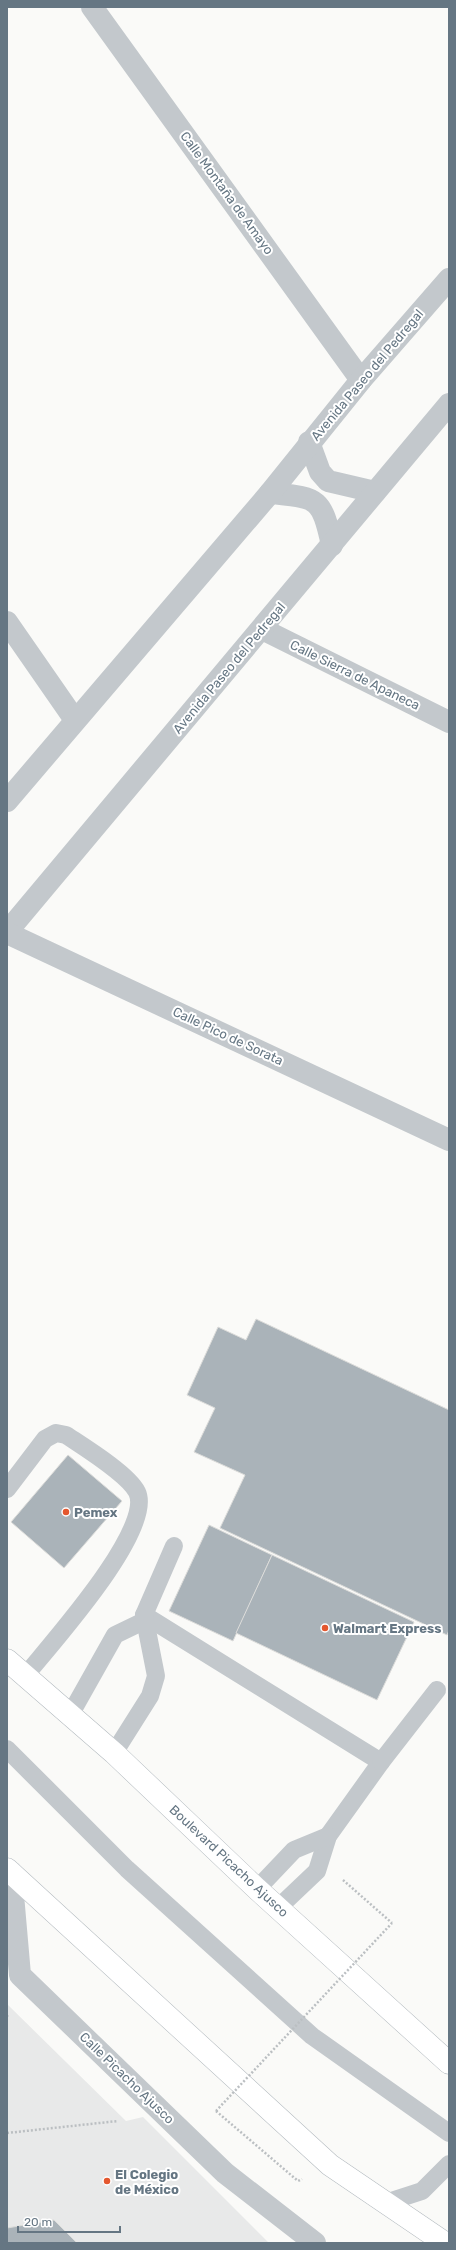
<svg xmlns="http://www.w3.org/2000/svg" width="456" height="2250" font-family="Rubik,sans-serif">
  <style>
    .built { fill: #e8e9e9 }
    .building { fill: #aab3b9; stroke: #dcdcda }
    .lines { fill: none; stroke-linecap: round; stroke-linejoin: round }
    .secondary-casing { stroke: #b3babf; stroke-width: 23 }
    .path { stroke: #bbbfc2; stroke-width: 2.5; stroke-dasharray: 2 2; stroke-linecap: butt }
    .service { stroke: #c3c8cc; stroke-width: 18 }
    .minor { stroke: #c3c8cc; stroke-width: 22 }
    .secondary { stroke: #fff; stroke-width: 22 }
    .path-bridge { stroke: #bbbfc2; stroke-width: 2.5; stroke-dasharray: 2 2; stroke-linecap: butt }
    .poi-dot { fill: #e4572e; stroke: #fff; stroke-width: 1.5 }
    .labels { text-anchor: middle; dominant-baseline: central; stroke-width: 4; stroke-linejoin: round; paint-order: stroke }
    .street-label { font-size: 13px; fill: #657683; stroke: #fff }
    .poi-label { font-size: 13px; font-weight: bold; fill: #657683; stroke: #fff; text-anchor: start }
  </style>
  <rect width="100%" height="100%" fill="#fafaf8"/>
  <polygon class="built" points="7,2004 126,2121 143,2117 269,2243 7,2243"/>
  <g class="building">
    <polygon points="256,1319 449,1410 449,1630 447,1635 220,1528 245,1475 194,1452 215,1408 187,1395 218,1327 246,1340"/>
    <polygon points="68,1455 122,1501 64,1568 11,1522"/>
    <polygon points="209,1525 272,1555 233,1641 169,1611"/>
    <polygon points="272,1555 414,1622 377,1700 236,1633"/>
    <polygon points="54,2220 77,2243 7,2243 7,2228"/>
  </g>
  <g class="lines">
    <g class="secondary-casing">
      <g id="secondary">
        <polyline points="7,1660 114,1753 257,1889 449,2063"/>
        <polyline points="7,1869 330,2165 445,2243"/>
      </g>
    </g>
    <g class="path">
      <polyline points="343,1880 392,1923"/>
      <polyline points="7,2016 8,2015"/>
      <polyline points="216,2111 298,2181 302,2179"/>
      <polyline points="7,2133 118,2121"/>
    </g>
    <g class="service">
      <path d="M 7,1489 L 45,1439 L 56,1433 L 66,1435 C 84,1447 128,1474 137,1492 C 155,1529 50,1645 25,1676"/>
      <polyline points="144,1615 381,1762 328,1836 317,1871 278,1908"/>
      <polyline points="70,1715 115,1635 144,1621"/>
      <polyline points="7,1749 127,1869 312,2036 449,2133"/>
      <polyline points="114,1753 150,1696 156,1676 144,1615 174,1546"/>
      <polyline points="381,1762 437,1690"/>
      <polyline points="257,1889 294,1850 328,1836"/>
      <polyline points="385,2203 422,2191 449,2164"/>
    </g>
    <g class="minor">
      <polyline points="92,7 361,380"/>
      <polyline points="309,442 320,472 328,481 375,492"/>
      <path d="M 270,493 C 318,498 321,496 332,545"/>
      <polyline points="7,622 75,720"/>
      <polyline points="262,629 449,722"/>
      <polyline points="7,801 270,493 361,380 449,279"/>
      <polyline points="7,932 449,404"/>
      <polyline points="7,933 449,1140"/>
      <polyline points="11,1872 20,1975 225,2173 315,2243"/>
    </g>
    <use href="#secondary" class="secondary"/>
    <polyline class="path-bridge" points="216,2111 392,1923"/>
  </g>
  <g class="poi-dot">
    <circle cx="66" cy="1512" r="4"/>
    <circle cx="325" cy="1628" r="4"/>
    <circle cx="107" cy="2181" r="4"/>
  </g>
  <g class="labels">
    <g class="street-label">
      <text transform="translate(227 193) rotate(54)">Calle Montaña de Amayo</text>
      <text transform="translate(367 375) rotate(-50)">Avenida Paseo del Pedregal</text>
      <text transform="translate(229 668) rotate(-50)">Avenida Paseo del Pedregal</text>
      <text transform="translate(355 675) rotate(26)">Calle Sierra de Apaneca</text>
      <text transform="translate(228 1036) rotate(25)">Calle Pico de Sorata</text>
      <text transform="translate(229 1861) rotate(43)">Boulevard Picacho Ajusco</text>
      <text transform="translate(127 2078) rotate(44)">Calle Picacho Ajusco</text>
    </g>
    <g class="poi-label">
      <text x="74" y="1512">Pemex</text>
      <text x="333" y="1628">Walmart Express</text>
      <text x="115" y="2174">El Colegio<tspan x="115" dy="15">de México</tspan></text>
    </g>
  </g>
  <rect width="456" height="2250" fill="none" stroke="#657683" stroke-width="16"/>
  <path d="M18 2226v6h102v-6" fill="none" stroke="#657683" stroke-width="2"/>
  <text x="24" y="2226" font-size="12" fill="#657683" stroke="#ffffff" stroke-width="3" paint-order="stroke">20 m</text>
</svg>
